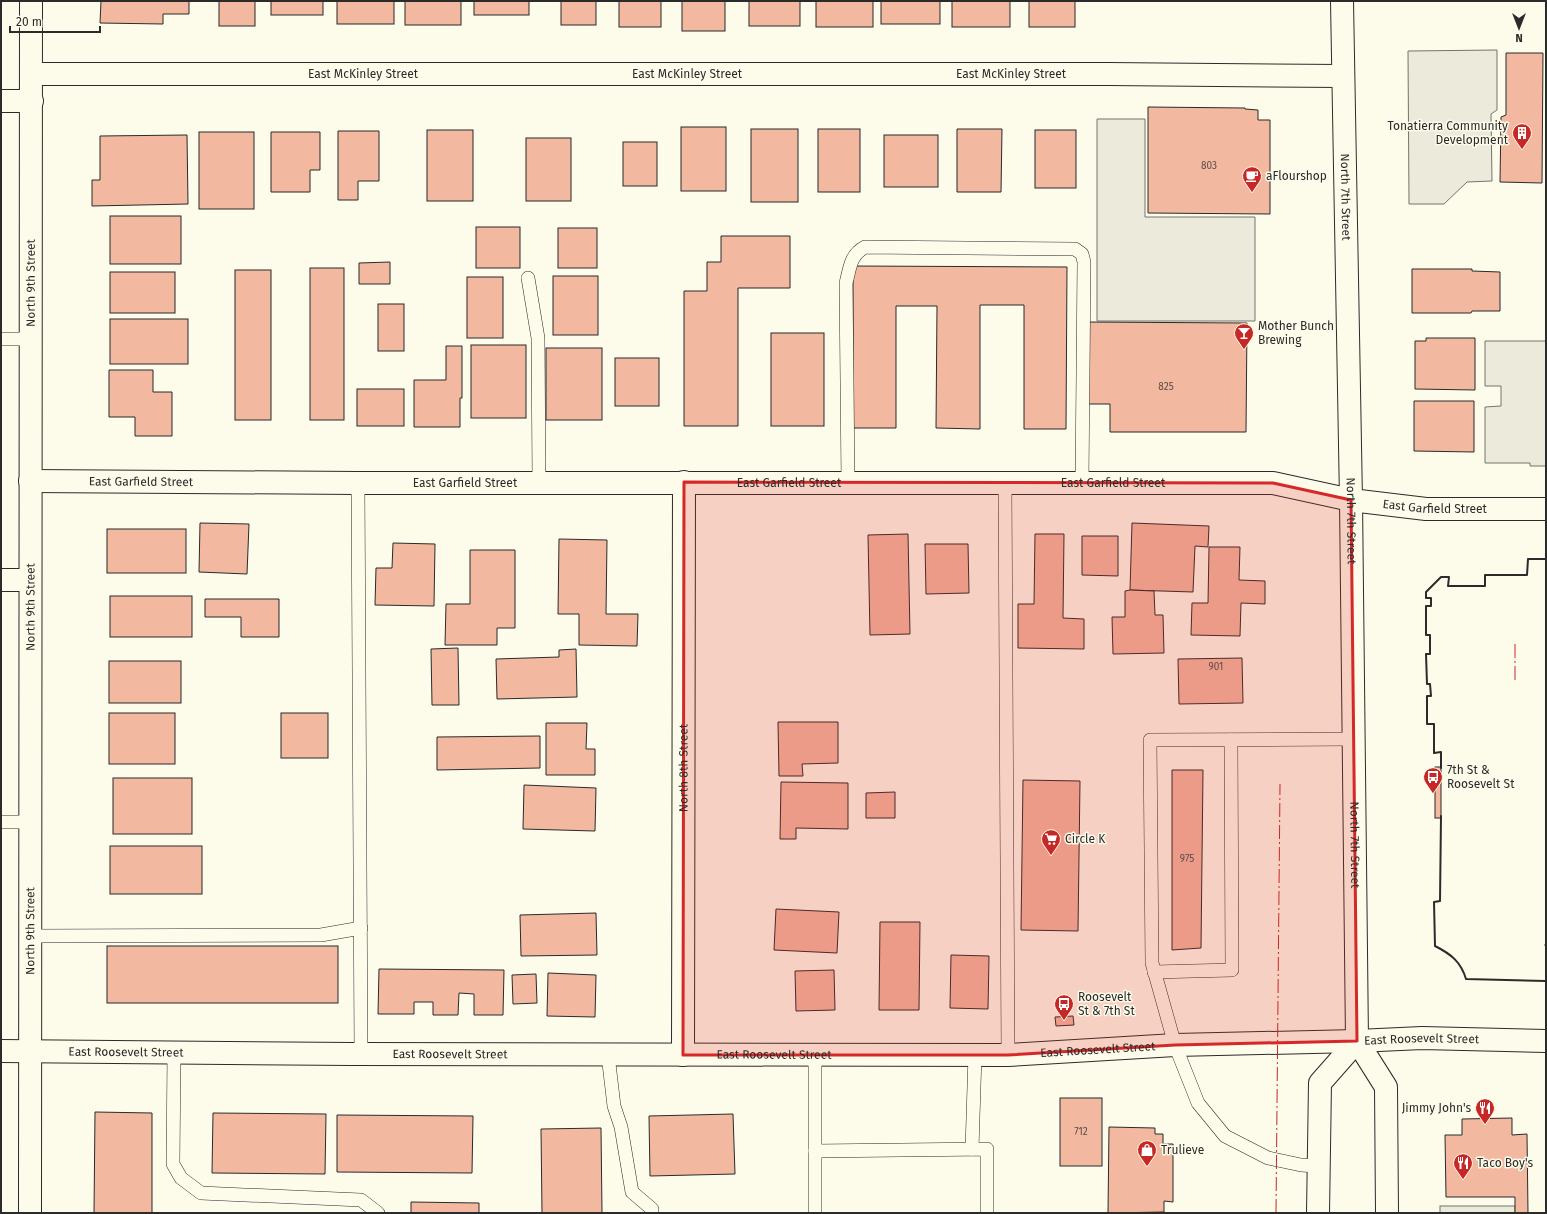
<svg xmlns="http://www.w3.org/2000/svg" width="1547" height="1214" font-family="'Fira Sans',sans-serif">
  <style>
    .parking { fill: #eceadb; stroke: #74746e }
    .building { fill: #f2b8a0; stroke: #2b2b2b }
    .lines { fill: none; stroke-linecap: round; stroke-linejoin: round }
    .service-casing { stroke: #2b2b2b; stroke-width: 14 }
    .minor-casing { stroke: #2b2b2b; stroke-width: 24 }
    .tertiary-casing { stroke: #2b2b2b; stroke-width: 24 }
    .primary-casing { stroke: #2b2b2b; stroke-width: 24 }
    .service { stroke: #fdfbea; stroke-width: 13 }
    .minor { stroke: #fdfbea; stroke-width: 22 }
    .tertiary { stroke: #fdfbea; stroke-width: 22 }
    .primary { stroke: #fdfbea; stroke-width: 22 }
    .wall { stroke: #2b2b2b; stroke-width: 2 }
    .power { stroke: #c62828; stroke-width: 1; stroke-dasharray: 14 3 2 3; stroke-linecap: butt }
    .marked { fill: #d62828; fill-opacity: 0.2; stroke: #d62828; stroke-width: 3; stroke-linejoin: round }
    .labels { text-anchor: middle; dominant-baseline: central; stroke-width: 3; stroke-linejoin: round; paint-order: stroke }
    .number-label { font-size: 10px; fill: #5d4e48 }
    .street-label { font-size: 12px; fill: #2b2b2b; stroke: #fdfbea }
    .poi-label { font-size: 12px; fill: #2b2b2b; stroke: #fdfbea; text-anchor: start }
  </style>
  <rect width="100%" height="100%" fill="#fdfbea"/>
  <g class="parking">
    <polygon points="1497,50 1497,110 1491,114 1492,181 1467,182 1444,204 1409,204 1408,51"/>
    <polygon points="1097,119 1145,119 1145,217 1255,217 1255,321 1097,321"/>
    <polygon points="1485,341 1546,341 1546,466 1530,466 1530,463 1485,463 1485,407 1501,406 1501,386 1485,386"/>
    <rect x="1440" y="1206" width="75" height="7"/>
  </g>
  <g class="building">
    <polygon points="101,1 189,1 189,14 163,14 163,24 100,23"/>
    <rect x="219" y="1" width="36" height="25"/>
    <rect x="271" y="1" width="52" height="14"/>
    <rect x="337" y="1" width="57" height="23"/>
    <rect x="405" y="1" width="56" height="24"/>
    <rect x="474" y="1" width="55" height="14"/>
    <rect x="561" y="1" width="35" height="24"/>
    <rect x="619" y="1" width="42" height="26"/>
    <rect x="682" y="1" width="43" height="30"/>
    <rect x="749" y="1" width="51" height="25"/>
    <rect x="816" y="1" width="57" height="26"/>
    <rect x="881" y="1" width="59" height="23"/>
    <rect x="952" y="1" width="58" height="26"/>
    <rect x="1029" y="1" width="46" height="26"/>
    <polygon points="1506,53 1543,53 1542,183 1500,182 1501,117 1506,115"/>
    <polygon points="1148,107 1245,108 1245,109 1258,110 1258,120 1270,120 1270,214 1148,213"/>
    <rect x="681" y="127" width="45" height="64"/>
    <rect x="751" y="129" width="47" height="73"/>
    <rect x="818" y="129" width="42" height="63"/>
    <polygon points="957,129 1002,129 1001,192 957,192"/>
    <rect x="427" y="130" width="46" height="71"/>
    <rect x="1035" y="130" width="41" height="58"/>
    <polygon points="338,131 379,131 379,181 358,181 358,200 338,200"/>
    <rect x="199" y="132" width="55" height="77"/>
    <polygon points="271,132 320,132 320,170 310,170 310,192 271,192"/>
    <polygon points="187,135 188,204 92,206 92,180 100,180 100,136"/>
    <rect x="884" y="135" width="54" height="52"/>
    <rect x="526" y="138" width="45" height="63"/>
    <rect x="623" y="142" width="34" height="44"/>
    <rect x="110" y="216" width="71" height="48"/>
    <rect x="476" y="227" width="44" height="41"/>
    <rect x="558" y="228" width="39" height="40"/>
    <polygon points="721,236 790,236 790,288 738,288 738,426 684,426 684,291 707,291 707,262 721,262"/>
    <polygon points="390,262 390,284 359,284 359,263"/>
    <polygon points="853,266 1067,267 1066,429 1024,429 1024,305 980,305 980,429 936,428 937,306 896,306 896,428 853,428"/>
    <rect x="310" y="268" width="34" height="152"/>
    <polygon points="1412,269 1472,269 1472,271 1500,272 1500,311 1472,311 1471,313 1412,313"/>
    <rect x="235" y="270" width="36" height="150"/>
    <rect x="110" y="272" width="65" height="41"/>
    <rect x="553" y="276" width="45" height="59"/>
    <rect x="467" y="277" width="36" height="61"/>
    <rect x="378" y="304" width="26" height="47"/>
    <rect x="110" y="319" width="78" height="45"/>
    <polygon points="1085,322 1247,323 1246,432 1110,432 1110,404 1085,404"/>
    <rect x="771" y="333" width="53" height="93"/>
    <polygon points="1426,338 1475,338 1475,390 1415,389 1415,341 1426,341"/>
    <rect x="471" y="345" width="55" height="73"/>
    <polygon points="446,346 462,346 462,398 460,398 460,427 414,427 414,380 446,380"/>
    <rect x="546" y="348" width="56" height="72"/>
    <rect x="615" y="358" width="44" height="48"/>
    <polygon points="109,370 153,370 153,392 172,392 172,436 135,436 135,417 109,417"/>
    <rect x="357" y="389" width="47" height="37"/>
    <polygon points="1414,401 1474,401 1474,452 1414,451"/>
    <polygon points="200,523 249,524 247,574 199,572"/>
    <polygon points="1132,523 1209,526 1208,547 1195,546 1193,592 1130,590"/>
    <rect x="107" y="529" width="79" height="44"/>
    <polygon points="908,534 910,634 870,635 868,535"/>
    <polygon points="1035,534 1064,534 1063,618 1084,619 1084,649 1018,648 1018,604 1034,604"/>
    <polygon points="1082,536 1118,536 1118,576 1082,575"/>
    <polygon points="559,539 607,540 606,614 638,614 637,646 579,645 579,614 558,614"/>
    <polygon points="393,543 435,544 434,606 375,605 376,568 392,568"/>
    <polygon points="925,544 968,544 969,593 926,594"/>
    <polygon points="1209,547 1240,547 1239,580 1265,581 1265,604 1241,603 1240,636 1191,635 1192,603 1208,603"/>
    <polygon points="470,550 515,550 515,628 497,628 497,645 445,645 446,604 470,604"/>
    <polygon points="1130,590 1154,591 1155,615 1163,615 1164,653 1113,654 1112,617 1125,617 1125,591"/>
    <rect x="110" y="596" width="82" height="41"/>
    <polygon points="205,599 279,599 279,637 241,637 241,617 205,617"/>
    <polygon points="458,648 459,705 432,705 431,649"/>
    <polygon points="576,649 577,697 497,699 496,659 559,657 559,650"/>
    <polygon points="1242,658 1243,703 1179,704 1178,659"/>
    <rect x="109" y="661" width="72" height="42"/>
    <rect x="109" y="713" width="66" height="51"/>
    <rect x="281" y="713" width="47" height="45"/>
    <polygon points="778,722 838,722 838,763 802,764 803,776 779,776"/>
    <polygon points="546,723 587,723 586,749 595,749 595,775 546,775"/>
    <polygon points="540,736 540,768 437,770 437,737"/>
    <rect x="1435" y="767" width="6" height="51"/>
    <polygon points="1172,770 1203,770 1201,948 1172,950"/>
    <rect x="113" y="778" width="79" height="56"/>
    <polygon points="1023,780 1080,781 1078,931 1021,930"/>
    <polygon points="781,782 848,783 848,829 796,828 796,839 780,839"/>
    <polygon points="524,785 596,788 595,831 523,829"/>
    <polygon points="895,792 895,818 866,818 866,793"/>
    <rect x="110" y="846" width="92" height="48"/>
    <polygon points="776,909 839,912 837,953 774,950"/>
    <polygon points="596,913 597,955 521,956 520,915"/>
    <polygon points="880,922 920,922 919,1010 879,1010"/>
    <rect x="107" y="946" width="231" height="57"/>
    <polygon points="951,955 989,956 988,1009 950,1008"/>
    <polygon points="379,969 504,970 503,1015 474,1015 474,994 459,993 458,1015 433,1015 433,1002 414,1002 414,1014 378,1014"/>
    <polygon points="834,970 835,1010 796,1011 795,971"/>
    <polygon points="548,973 596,975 595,1017 547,1016"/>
    <polygon points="536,974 537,1003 513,1004 512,975"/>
    <polygon points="1073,1016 1074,1025 1056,1026 1055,1017"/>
    <rect x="1060" y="1098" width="42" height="68"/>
    <polygon points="95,1112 152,1113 152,1213 94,1213"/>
    <polygon points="213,1113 326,1114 325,1174 212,1173"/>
    <polygon points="733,1114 735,1174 650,1176 649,1116"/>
    <polygon points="337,1115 473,1116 472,1173 337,1172"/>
    <polygon points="1512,1118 1512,1135 1527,1134 1528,1213 1515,1213 1515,1197 1446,1197 1445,1135 1462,1135 1462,1119"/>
    <polygon points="1109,1127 1155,1128 1155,1134 1163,1134 1163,1144 1173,1144 1173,1202 1164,1201 1164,1212 1108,1213"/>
    <polygon points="601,1128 602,1213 542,1213 541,1129"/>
    <polygon points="411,1202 479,1203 479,1213 411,1213"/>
  </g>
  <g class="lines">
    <g class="service-casing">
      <g id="service">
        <polyline points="528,278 538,338 539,482"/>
        <polyline points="1,339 31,339"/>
        <path d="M 848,482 L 846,283 C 850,268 850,255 865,247 L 1075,249 L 1082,254 L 1084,262 L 1082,482"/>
        <polyline points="1005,482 1008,1055"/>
        <polyline points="358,483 361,1054"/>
        <polyline points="1,822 30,822"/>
        <polyline points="29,936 321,935 361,928"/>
        <polyline points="1154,972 1232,970 1231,740"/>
        <polyline points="174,1053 173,1164 181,1178 201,1193 361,1200 378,1213"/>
        <polyline points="608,1055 614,1106 621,1127 632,1192 652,1209 652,1213"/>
        <polyline points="815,1055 815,1213"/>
        <polyline points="972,1149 975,1055"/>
        <polyline points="815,1151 987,1149 987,1213"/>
        <polyline points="1318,1166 1301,1165 1268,1158 1225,1136 1198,1103 1175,1045 1152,963 1150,740 1353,739"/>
      </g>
    </g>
    <g class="minor-casing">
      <g id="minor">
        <path id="s1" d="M 32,74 L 1108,74 L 1342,76"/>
        <polyline points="1,101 32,101"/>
        <path id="s2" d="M 30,481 L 358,483 L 1273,483 L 1351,500 L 1426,509 L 1546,509"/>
        <polyline points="1,580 29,580"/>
        <path id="s3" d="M 683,1055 L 684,482"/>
        <path id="s4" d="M 30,1213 L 31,1"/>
      </g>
    </g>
    <g class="tertiary-casing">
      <g id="tertiary">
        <path id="s5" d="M 1,1051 L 352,1054 L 1008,1055 L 1175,1045 L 1357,1041 L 1422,1038 L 1546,1041"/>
      </g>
    </g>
    <g class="primary-casing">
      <g id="primary">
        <path id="s6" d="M 1342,1 L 1351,500 L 1357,1041 L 1386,1087 L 1387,1213"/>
        <polyline points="1318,1213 1320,1083 1357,1041"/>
      </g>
    </g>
    <use href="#service" class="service"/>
    <use href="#minor" class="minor"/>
    <use href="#tertiary" class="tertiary"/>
    <use href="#primary" class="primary"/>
    <g class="wall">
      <polyline points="1441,768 1441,752 1434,753 1434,724 1427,724 1427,696 1431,696 1430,684 1427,684 1426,654 1430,654 1430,635 1426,635 1426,606 1431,606 1431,598 1426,598 1426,592 1441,577 1449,577 1448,586 1485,586 1485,575 1527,575 1528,559 1546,559"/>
      <path d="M 1441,816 L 1440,901 L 1434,902 L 1435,946 C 1451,954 1461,962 1466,979 L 1546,981"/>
    </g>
    <g class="power">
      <polyline points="1515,644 1515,680"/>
      <polyline points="1545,834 1546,834"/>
      <polyline points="1545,891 1546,891"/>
      <polyline points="1544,945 1546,945"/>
      <polyline points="1276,1213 1280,784"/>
    </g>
  </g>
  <path class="marked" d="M 684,482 L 1273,483 L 1351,500 L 1357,1041 L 1175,1045 L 1008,1055 L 683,1055 Z"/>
  <defs>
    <g id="building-pin" transform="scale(1)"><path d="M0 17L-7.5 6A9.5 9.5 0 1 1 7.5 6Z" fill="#c62828" stroke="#fdfbea"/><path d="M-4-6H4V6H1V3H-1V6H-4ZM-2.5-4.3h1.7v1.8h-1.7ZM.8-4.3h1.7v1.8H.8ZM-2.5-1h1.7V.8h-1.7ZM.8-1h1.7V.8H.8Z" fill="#fff"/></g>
    <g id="cafe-pin" transform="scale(1)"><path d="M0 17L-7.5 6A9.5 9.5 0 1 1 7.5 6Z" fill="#c62828" stroke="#fdfbea"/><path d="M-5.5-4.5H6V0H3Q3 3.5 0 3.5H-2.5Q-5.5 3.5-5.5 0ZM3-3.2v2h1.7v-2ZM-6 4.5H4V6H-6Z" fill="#fff"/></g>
    <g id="bar-pin" transform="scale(1)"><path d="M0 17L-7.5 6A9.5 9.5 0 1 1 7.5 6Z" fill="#c62828" stroke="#fdfbea"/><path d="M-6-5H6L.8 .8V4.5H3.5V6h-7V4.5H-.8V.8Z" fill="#fff"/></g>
    <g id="bus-pin" transform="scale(1)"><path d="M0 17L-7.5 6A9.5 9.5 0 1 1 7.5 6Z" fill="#c62828" stroke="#fdfbea"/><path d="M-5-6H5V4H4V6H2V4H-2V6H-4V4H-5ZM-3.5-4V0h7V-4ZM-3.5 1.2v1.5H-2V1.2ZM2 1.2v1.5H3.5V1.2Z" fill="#fff"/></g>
    <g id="supermarket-pin" transform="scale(1)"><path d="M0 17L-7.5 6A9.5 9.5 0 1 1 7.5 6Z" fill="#c62828" stroke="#fdfbea"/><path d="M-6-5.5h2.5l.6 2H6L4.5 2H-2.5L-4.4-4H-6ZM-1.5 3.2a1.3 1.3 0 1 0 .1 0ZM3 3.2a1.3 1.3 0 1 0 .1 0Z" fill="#fff"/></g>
    <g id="restaurant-pin" transform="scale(1)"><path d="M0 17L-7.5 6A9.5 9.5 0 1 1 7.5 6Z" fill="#c62828" stroke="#fdfbea"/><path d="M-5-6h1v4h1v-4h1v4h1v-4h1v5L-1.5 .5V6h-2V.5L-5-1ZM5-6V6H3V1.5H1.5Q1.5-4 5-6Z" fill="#fff"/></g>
    <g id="shop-pin" transform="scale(1)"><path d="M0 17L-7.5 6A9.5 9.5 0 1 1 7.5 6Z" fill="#c62828" stroke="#fdfbea"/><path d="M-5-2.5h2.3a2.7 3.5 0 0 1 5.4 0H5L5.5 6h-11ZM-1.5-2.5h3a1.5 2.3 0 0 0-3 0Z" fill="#fff"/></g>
  </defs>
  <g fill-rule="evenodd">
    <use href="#building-pin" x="1522" y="133"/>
    <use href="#cafe-pin" x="1252" y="176"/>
    <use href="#bar-pin" x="1244" y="333"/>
    <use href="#bus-pin" x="1433" y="777"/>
    <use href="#supermarket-pin" x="1051" y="839"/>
    <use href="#bus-pin" x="1064" y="1004"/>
    <use href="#restaurant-pin" x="1485" y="1108"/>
    <use href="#shop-pin" x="1147" y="1150"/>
    <use href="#restaurant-pin" x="1463" y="1163"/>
  </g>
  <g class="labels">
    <g class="number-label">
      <text x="1209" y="166">803</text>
      <text x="1166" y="387">825</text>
      <text x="1216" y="667">901</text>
      <text x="1187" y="859">975</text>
      <text x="1081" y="1132">712</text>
    </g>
    <g class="street-label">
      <text stroke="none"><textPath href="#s1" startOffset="331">East McKinley Street</textPath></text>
      <text stroke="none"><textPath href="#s1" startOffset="655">East McKinley Street</textPath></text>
      <text stroke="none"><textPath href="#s1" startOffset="979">East McKinley Street</textPath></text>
      <text stroke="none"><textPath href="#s6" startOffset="196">North 7th Street</textPath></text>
      <text stroke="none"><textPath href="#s4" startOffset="930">North 9th Street</textPath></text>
      <text stroke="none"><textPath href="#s2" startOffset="111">East Garfield Street</textPath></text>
      <text stroke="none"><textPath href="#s2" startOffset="435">East Garfield Street</textPath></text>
      <text stroke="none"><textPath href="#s2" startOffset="759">East Garfield Street</textPath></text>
      <text stroke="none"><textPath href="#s2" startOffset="1083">East Garfield Street</textPath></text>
      <text stroke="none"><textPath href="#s2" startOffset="1407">East Garfield Street</textPath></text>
      <text stroke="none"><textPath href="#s6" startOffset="520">North 7th Street</textPath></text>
      <text stroke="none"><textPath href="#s4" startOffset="606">North 9th Street</textPath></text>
      <text stroke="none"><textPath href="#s3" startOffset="287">North 8th Street</textPath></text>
      <text stroke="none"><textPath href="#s6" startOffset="844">North 7th Street</textPath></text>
      <text stroke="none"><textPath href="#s4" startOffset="282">North 9th Street</textPath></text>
      <text stroke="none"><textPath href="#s5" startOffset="1421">East Roosevelt Street</textPath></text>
      <text stroke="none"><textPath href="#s5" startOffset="1097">East Roosevelt Street</textPath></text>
      <text stroke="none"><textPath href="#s5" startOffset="125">East Roosevelt Street</textPath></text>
      <text stroke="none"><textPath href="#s5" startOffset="449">East Roosevelt Street</textPath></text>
      <text stroke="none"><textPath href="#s5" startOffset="773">East Roosevelt Street</textPath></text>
    </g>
    <g class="poi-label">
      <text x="1508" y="126" text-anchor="end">Tonatierra Community<tspan x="1508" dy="14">Development</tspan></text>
      <text x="1266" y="176">aFlourshop</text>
      <text x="1258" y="326">Mother Bunch<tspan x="1258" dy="14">Brewing</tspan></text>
      <text x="1447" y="770">7th St &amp;<tspan x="1447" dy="14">Roosevelt St</tspan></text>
      <text x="1065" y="839">Circle K</text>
      <text x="1078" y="997">Roosevelt<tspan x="1078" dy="14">St &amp; 7th St</tspan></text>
      <text x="1471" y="1108" text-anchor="end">Jimmy John's</text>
      <text x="1161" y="1150">Trulieve</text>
      <text x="1477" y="1163">Taco Boy's</text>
    </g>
  </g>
  <rect width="1547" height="1214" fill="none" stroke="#2b2b2b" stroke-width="4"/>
  <g transform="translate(1519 28) rotate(180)" stroke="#fdfbea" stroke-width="3" paint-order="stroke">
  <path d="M0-3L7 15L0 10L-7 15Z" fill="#2b2b2b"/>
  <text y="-6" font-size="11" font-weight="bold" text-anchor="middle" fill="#2b2b2b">N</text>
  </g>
  <path d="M10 26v6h90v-6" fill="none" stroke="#2b2b2b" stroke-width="2"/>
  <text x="16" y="26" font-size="12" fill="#2b2b2b" stroke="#fdfbea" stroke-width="3" paint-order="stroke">20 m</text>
</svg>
